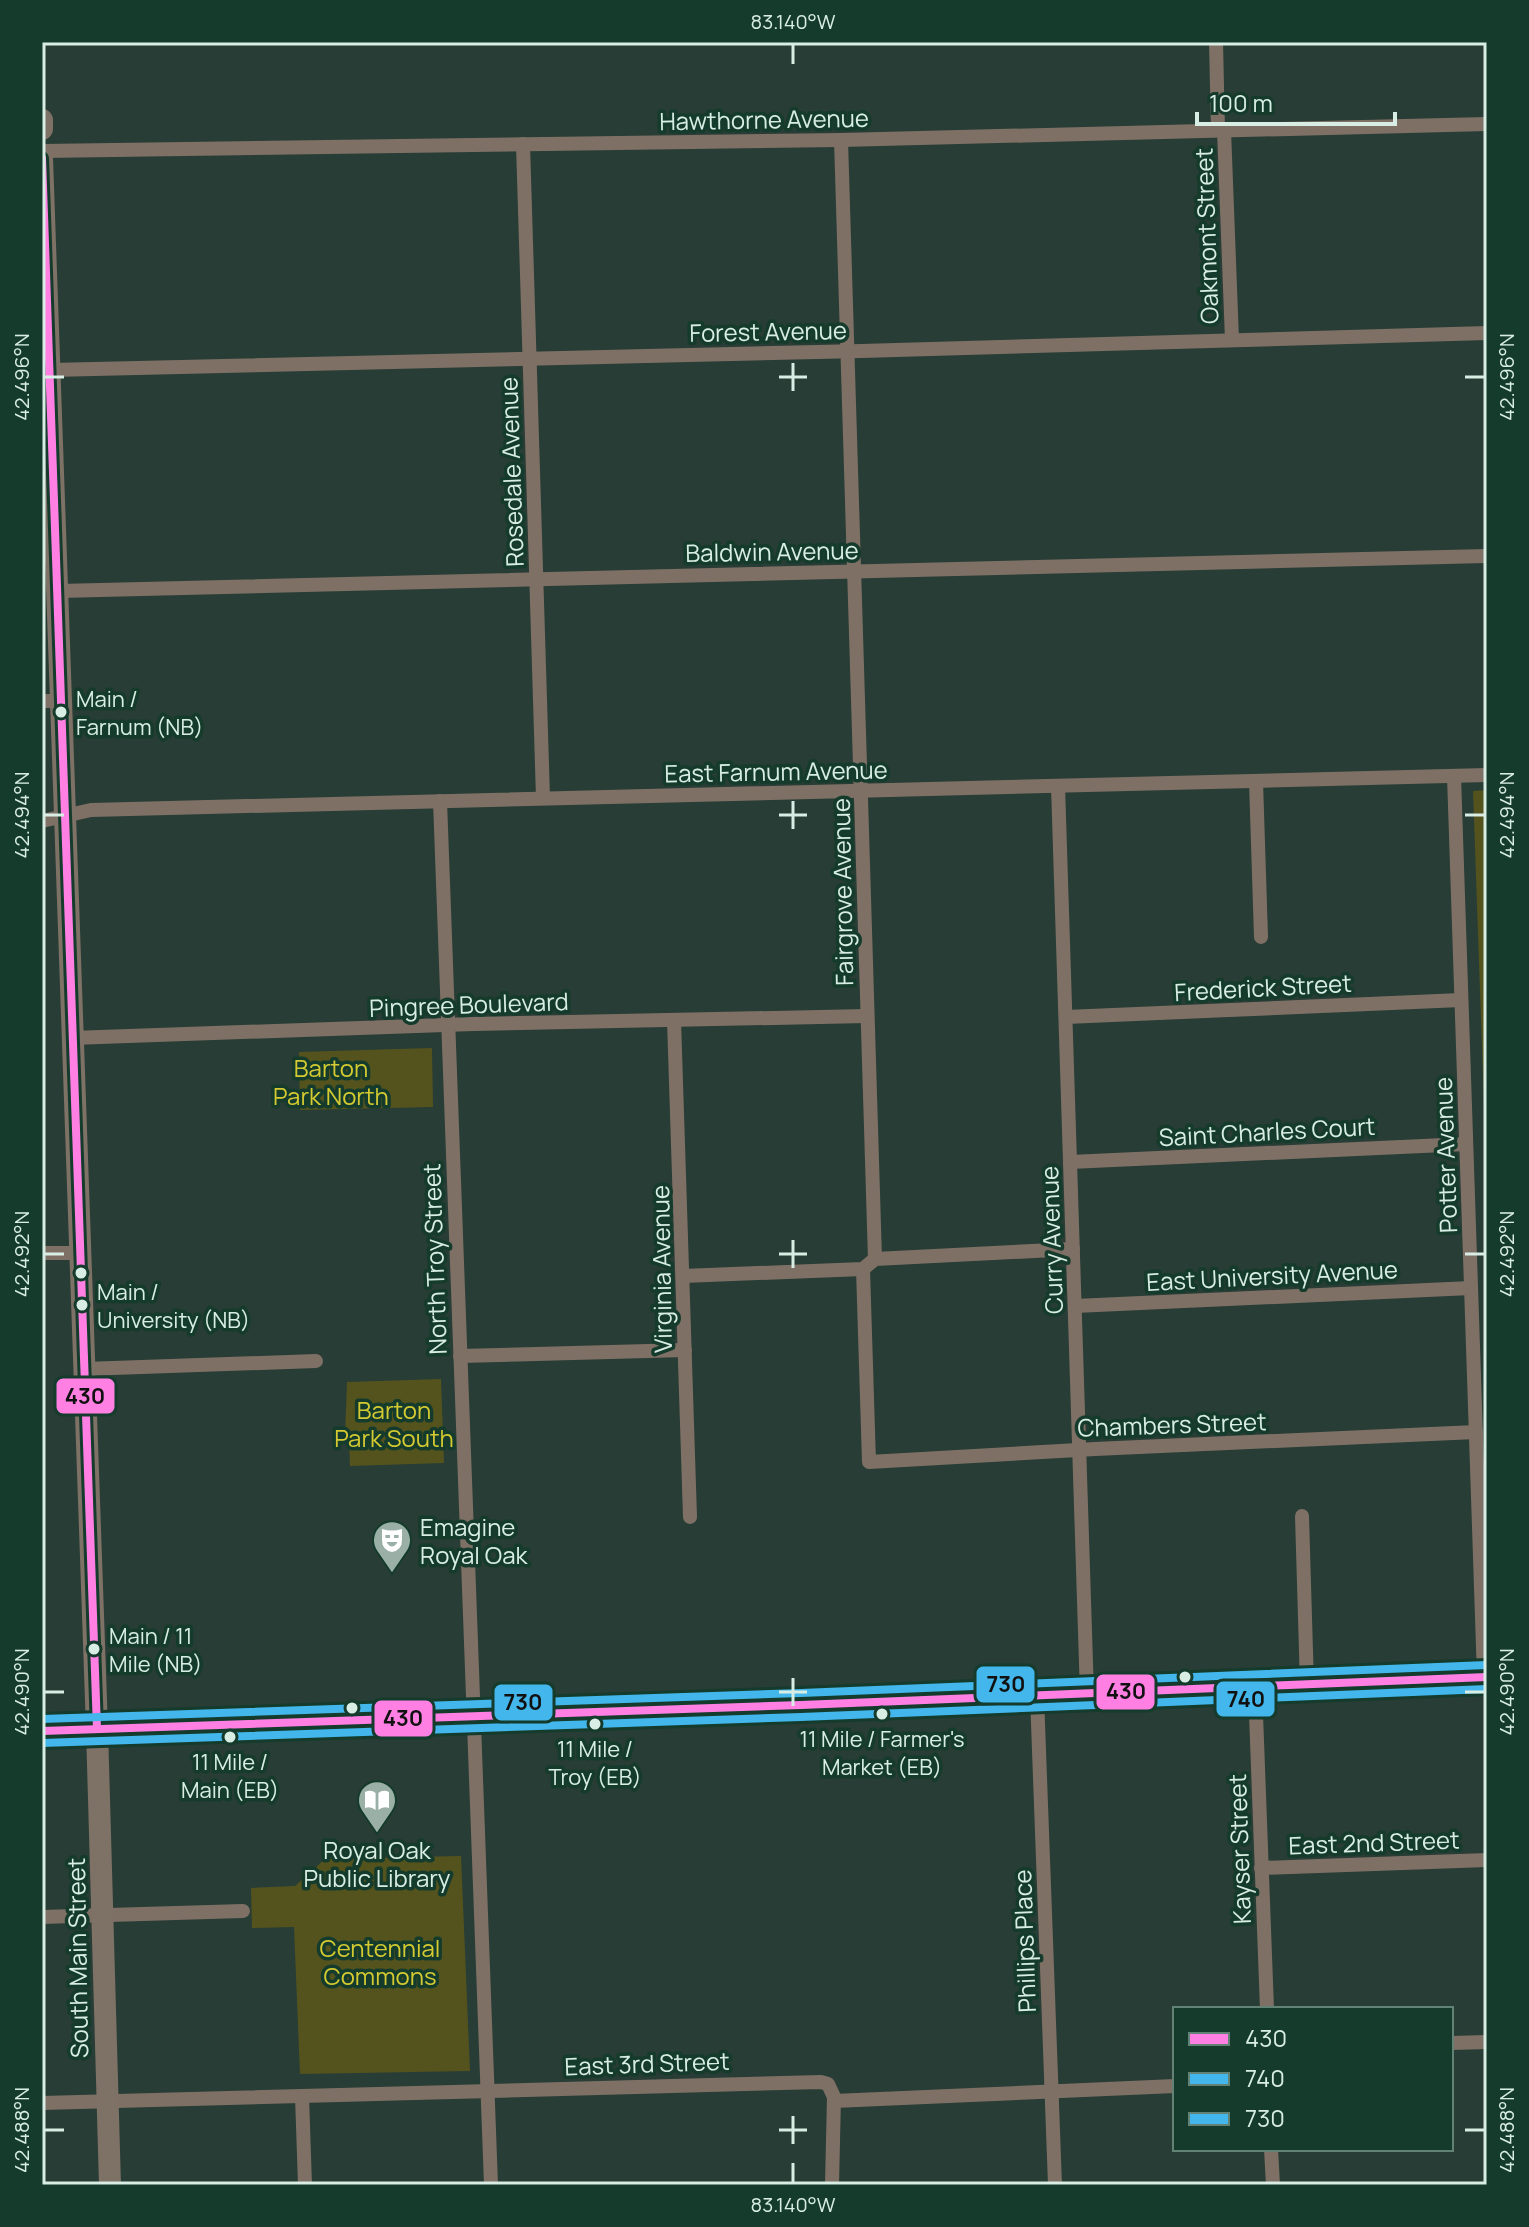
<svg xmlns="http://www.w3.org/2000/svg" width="1529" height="2227" font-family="Manrope,sans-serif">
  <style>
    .green { fill: #54531e }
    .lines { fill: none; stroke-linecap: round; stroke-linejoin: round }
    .minor { stroke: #7f7066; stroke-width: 14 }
    .secondary { stroke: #7e7166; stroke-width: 22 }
    .bus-1-casing { stroke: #143b2c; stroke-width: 14 }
    .bus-2-casing { stroke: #143b2c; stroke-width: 14 }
    .bus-3-casing { stroke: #143b2c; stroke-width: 14 }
    .bus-1 { stroke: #ff80e2; stroke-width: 8 }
    .bus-2 { stroke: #43b6eb; stroke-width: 8 }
    .bus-3 { stroke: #43b6eb; stroke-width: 8 }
    .ticks { fill: none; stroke: #d8ede3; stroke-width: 3 }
    .bus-dot { fill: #d8ede3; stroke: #143b2c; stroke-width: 3 }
    .labels { text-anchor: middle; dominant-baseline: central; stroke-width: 7; stroke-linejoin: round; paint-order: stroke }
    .bus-label { font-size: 22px; fill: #d8ede3; stroke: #143b2c; text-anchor: start }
    .street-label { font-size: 24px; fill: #d8ede3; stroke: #143b2c }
    .park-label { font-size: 24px; fill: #d5ca32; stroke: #143b2c }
    .poi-label { font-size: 24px; fill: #d8ede3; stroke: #143b2c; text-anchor: start }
    .line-badge { stroke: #143b2c; stroke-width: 3 }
    .pale-badge-label { font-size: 22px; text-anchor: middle; font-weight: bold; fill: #111 }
    .neatline { fill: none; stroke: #d8ede3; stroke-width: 3 }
    .ticks-label { font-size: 20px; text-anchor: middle; fill: #d8ede3 }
  </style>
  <rect width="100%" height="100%" fill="#283d35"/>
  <g class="green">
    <polygon points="1487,790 1487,1190 1473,791"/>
    <polygon points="432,1048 433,1107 300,1110 299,1052"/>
    <polygon points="441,1379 444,1463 350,1466 349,1440 345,1437 347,1382"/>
    <polygon points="461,1856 470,2071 300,2074 294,1927 252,1928 251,1888 295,1886 325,1859"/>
  </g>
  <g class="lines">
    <g class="minor">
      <polyline points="1216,42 1218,130"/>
      <polyline points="1224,130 1232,340"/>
      <polyline points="841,140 875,1259"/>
      <polyline points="523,144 543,798"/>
      <polyline points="42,151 841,140 1487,124"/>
      <polyline points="51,370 861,351 1487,333"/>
      <polyline points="59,591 1487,556"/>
      <polyline points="42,701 62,701"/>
      <polyline points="1454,776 1484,1677"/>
      <polyline points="1256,781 1261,937"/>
      <polyline points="1058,786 1087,1694"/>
      <polyline points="440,801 491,2185"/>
      <polyline points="42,821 91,810 1487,775"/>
      <polyline points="1066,1017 1461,1000"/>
      <polyline points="674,1020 690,1517"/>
      <polyline points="72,1038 473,1024 867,1016"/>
      <polyline points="1070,1162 1466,1144"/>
      <polyline points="42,1253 81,1253"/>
      <polyline points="863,1269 869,1462 1095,1449 1476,1432"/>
      <polyline points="683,1276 863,1269 875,1259 1073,1249"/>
      <polyline points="1075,1306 1471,1288"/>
      <polyline points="460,1356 685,1350"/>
      <polyline points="84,1369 316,1361"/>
      <polyline points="1302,1516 1307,1685"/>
      <polyline points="1255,1687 1267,2009"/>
      <polyline points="1037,1696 1055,2185"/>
      <polyline points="1261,1868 1487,1860"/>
      <polyline points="42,1917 243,1911"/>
      <polyline points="1451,2043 1487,2042"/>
      <polyline points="302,2096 305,2185"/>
      <polyline points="834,2101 1175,2086"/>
      <polyline points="42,2103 821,2082 828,2084 834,2097 832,2185"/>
      <polyline points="1271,2149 1273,2185"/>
    </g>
    <g class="secondary">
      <polyline points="42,120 42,129"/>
      <polyline points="42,158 97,1729 110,2185"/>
      <polyline points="42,1731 801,1705 1487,1677"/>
    </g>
    <g class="bus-1-casing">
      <g id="bus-1">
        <polyline points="42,158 97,1729"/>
        <polyline points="42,1731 801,1705 1487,1677"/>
      </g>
    </g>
    <g class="bus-2-casing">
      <polyline id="bus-2" points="42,1743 801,1717 1487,1689"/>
    </g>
    <g class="bus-3-casing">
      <polyline id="bus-3" points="42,1719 801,1693 1487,1665"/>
    </g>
    <use href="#bus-1" class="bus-1"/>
    <use href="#bus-2" class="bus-2"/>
    <use href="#bus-3" class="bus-3"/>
  </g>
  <path class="ticks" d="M 793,44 L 793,64M 793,363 L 793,391M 44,377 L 64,377M 779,377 L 807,377M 1465,377 L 1485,377M 793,801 L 793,829M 44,815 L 64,815M 779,815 L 807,815M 1465,815 L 1485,815M 793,1240 L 793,1268M 44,1254 L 64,1254M 779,1254 L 807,1254M 1465,1254 L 1485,1254M 793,1678 L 793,1706M 44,1692 L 64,1692M 779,1692 L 807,1692M 1465,1692 L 1485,1692M 793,2116 L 793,2144M 44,2130 L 64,2130M 779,2130 L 807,2130M 1465,2130 L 1485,2130M 793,2163 L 793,2183"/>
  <defs>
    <g id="theatre-pin" transform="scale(2)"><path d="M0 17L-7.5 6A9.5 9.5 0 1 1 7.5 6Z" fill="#9aafa6" stroke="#143b2c"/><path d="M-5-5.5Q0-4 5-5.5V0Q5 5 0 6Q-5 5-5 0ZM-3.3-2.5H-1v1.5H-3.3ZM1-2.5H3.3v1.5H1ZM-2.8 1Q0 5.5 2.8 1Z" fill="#fff"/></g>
    <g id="library-pin" transform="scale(2)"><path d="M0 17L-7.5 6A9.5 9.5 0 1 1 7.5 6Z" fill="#9aafa6" stroke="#143b2c"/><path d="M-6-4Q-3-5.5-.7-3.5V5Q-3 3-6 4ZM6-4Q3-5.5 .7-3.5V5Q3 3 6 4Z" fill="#fff"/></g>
  </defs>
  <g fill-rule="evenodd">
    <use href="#theatre-pin" x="392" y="1540"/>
    <use href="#library-pin" x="377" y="1800"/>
  </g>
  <g class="bus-dot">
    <circle cx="61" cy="712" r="7"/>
    <circle cx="81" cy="1273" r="7"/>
    <circle cx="82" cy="1305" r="7"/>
    <circle cx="94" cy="1649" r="7"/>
    <circle cx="1185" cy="1677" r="7"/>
    <circle cx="352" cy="1708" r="7"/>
    <circle cx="882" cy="1714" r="7"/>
    <circle cx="595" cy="1724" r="7"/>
    <circle cx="230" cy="1737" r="7"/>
  </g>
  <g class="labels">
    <g class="bus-label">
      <text x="76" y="699">Main /<tspan x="76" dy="28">Farnum (NB)</tspan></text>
      <text x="97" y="1292">Main /<tspan x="97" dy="28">University (NB)</tspan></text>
      <text x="109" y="1636">Main / 11<tspan x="109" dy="28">Mile (NB)</tspan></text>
      <text x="882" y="1739" text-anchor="middle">11 Mile / Farmer's<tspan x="882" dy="28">Market (EB)</tspan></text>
      <text x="595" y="1749" text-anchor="middle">11 Mile /<tspan x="595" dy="28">Troy (EB)</tspan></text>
      <text x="230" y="1762" text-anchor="middle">11 Mile /<tspan x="230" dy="28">Main (EB)</tspan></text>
    </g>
    <g class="street-label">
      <text transform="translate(764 119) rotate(-1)">Hawthorne Avenue</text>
      <text transform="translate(1206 236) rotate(-92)">Oakmont Street</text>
      <text transform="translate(768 331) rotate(-1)">Forest Avenue</text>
      <text transform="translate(511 472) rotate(-92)">Rosedale Avenue</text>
      <text transform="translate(772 551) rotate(-1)">Baldwin Avenue</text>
      <text transform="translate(776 771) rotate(-1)">East Farnum Avenue</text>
      <text transform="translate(842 892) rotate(-91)">Fairgrove Avenue</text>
      <text transform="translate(1263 987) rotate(-3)">Frederick Street</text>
      <text transform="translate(469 1004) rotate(-2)">Pingree Boulevard</text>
      <text transform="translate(1267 1131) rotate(-3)">Saint Charles Court</text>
      <text transform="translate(1445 1155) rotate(-92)">Potter Avenue</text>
      <text transform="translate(1051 1240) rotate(-92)">Curry Avenue</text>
      <text transform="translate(434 1259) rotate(-92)">North Troy Street</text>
      <text transform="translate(661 1269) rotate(-91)">Virginia Avenue</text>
      <text transform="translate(1272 1275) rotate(-3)">East University Avenue</text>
      <text transform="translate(1172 1424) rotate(-2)">Chambers Street</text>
      <text transform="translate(1374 1842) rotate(-2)">East 2nd Street</text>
      <text transform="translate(1239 1849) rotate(-92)">Kayser Street</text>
      <text transform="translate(1024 1941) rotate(-92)">Phillips Place</text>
      <text transform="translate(77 1958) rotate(-91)">South Main Street</text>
      <text transform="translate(647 2063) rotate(-2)">East 3rd Street</text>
    </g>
    <g class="park-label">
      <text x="331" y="1067">Barton<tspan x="331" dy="28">Park North</tspan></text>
      <text x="394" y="1409">Barton<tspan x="394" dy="28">Park South</tspan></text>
      <text x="380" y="1947">Centennial<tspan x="380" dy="28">Commons</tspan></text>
    </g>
    <g class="poi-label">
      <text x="420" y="1526">Emagine<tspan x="420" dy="28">Royal Oak</tspan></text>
      <text x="377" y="1849" text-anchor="middle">Royal Oak<tspan x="377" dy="28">Public Library</tspan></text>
    </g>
  </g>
  <g class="line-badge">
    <rect x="55" y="1377" width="61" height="38" rx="8" fill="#ff80e2"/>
    <rect x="975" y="1665" width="61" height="39" rx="8" fill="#43b6eb"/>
    <rect x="1095" y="1673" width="61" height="38" rx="8" fill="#ff80e2"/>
    <rect x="1215" y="1680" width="61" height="38" rx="8" fill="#43b6eb"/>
    <rect x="493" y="1683" width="61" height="39" rx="8" fill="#43b6eb"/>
    <rect x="373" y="1699" width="61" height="39" rx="8" fill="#ff80e2"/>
  </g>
  <g class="pale-badge-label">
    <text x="85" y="1404">430</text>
    <text x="1006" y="1692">730</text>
    <text x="1126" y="1699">430</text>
    <text x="1246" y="1707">740</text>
    <text x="523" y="1710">730</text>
    <text x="403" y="1726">430</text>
  </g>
  <rect width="1529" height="2227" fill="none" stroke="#143b2c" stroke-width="88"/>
  <rect x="1173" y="2007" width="280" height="144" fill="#143b2c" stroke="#628275" stroke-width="2"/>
  <rect x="1189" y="2033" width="40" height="12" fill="#ff80e2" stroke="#628275" stroke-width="2"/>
  <text x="1245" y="2047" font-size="24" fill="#d8ede3">430</text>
  <rect x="1189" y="2073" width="40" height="12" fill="#43b6eb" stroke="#628275" stroke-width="2"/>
  <text x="1245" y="2087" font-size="24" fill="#d8ede3">740</text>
  <rect x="1189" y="2113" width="40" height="12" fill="#43b6eb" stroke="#628275" stroke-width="2"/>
  <text x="1245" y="2127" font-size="24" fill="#d8ede3">730</text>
  <path d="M1197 112v12h198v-12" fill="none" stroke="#d8ede3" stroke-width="4"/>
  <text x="1209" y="112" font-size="24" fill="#d8ede3" stroke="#143b2c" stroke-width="6" paint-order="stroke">100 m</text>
  <rect x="44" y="44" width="1441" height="2139" class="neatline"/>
  <g class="ticks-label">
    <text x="793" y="29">83.140°W</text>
    <text transform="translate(22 377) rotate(-90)" y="7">42.496°N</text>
    <text transform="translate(1507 377) rotate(-90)" y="7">42.496°N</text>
    <text transform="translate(22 815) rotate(-90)" y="7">42.494°N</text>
    <text transform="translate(1507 815) rotate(-90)" y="7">42.494°N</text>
    <text transform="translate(22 1254) rotate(-90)" y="7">42.492°N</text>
    <text transform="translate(1507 1254) rotate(-90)" y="7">42.492°N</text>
    <text transform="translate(22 1692) rotate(-90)" y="7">42.490°N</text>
    <text transform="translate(1507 1692) rotate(-90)" y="7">42.490°N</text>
    <text transform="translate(22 2130) rotate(-90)" y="7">42.488°N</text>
    <text transform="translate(1507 2130) rotate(-90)" y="7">42.488°N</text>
    <text x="793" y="2212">83.140°W</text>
  </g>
</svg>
